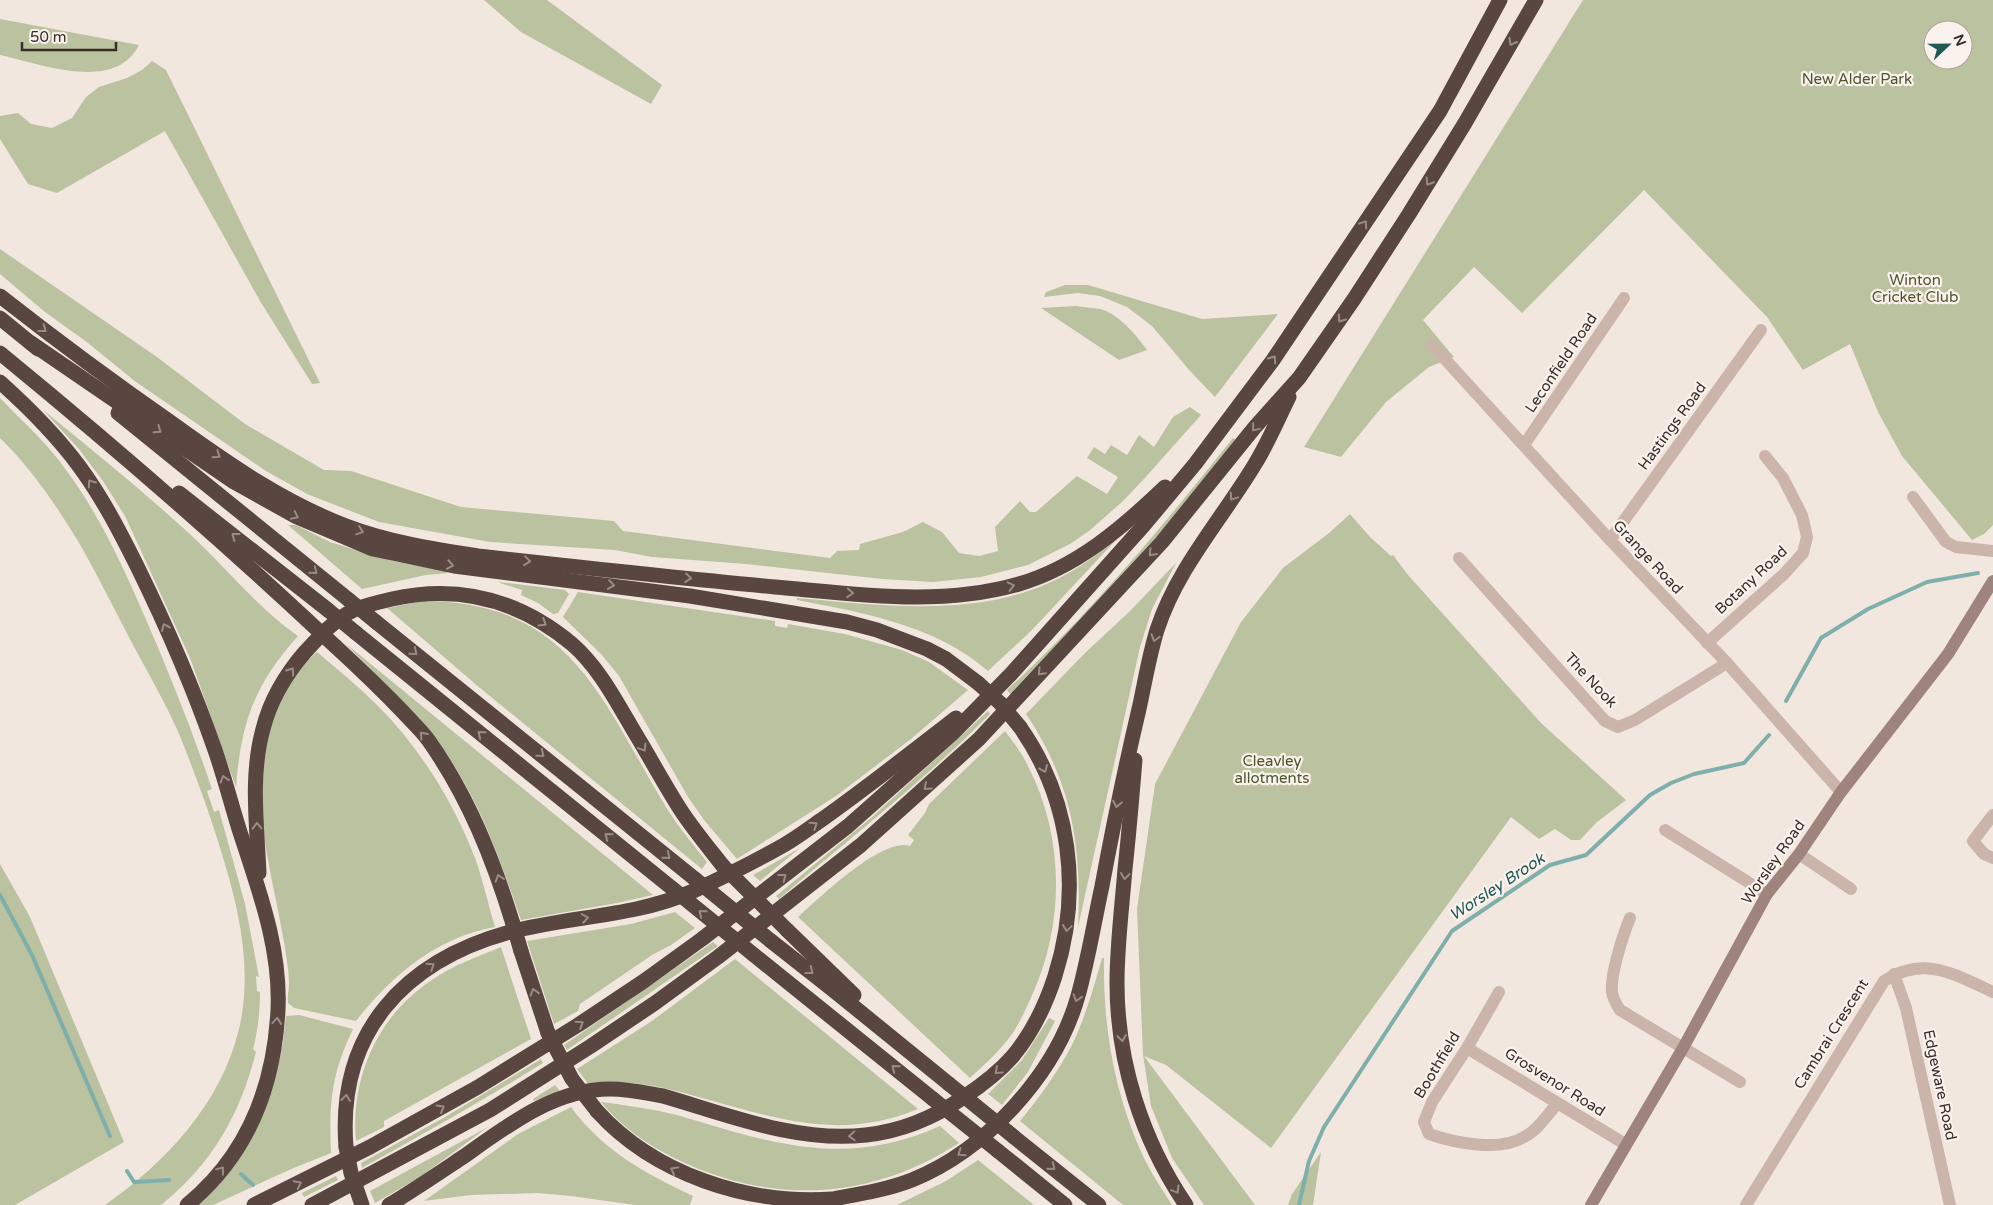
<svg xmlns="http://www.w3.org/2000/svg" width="1993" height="1205" font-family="'Varela Round',sans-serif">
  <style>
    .green { fill: #bbc29f; fill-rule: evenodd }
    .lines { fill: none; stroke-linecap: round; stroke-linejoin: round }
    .stream { stroke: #7fafab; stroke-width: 4 }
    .minor { stroke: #cbb5ab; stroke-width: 12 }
    .secondary { stroke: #9e847c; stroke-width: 12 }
    .motorway { stroke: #594641; stroke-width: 15 }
    .motorway-bridge { stroke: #594641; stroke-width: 15 }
    .oneway { stroke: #998b85 }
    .labels { text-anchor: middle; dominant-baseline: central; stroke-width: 4.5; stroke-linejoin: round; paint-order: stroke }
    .park-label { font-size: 15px; fill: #4d562e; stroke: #faf2ec }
    .street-label { font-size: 15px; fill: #392d2a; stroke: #faf2ec }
    .water-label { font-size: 16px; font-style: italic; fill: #205a56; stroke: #faf2ec }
  </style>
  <rect width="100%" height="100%" fill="#f2e7df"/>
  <g class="green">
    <polygon points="484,0 547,0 662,85 651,104 521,32"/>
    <path d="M 1583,0 L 1993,0 L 1993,525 L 1984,534 L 1972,540 L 1902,456 L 1878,412 L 1850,344 L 1803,370 L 1767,317 L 1644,190 L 1522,313 L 1474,267 L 1423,320 L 1454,357 L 1429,367 L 1386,402 L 1341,457 L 1304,447 ZM 1933,30 L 1963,30 L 1963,60 L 1933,60 Z"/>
    <path d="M 0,19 L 139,45 C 115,93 41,64 0,55 Z"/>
    <polygon points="152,61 166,70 320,383 312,384 260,301 165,131 57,193 28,184 0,139 0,116 18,113 31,124 52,128 72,118 86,97 99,87 127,78 142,70"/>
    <polygon points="0,249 157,357 245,424 324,470 351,471 461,507 614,521 623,531 830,558 837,551 859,550 860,544 903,532 923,522 942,532 959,553 979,556 998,551 995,527 1020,501 1030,512 1036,512 1077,476 1107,494 1118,477 1087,458 1094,447 1105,454 1111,445 1127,455 1139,435 1154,447 1173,417 1190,407 1201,415 1143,480 1122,502 1089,531 1070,544 1028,565 981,577 933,582 882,579 746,564 652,557 615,550 490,542 379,522 307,494 266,471 136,382 88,343 45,312 0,274"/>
    <polygon points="1065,285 1088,285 1202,319 1278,314 1215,397 1190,371 1152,326 1127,307 1100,296 1078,293 1044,297 1046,292"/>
    <path d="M 1076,306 C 1084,307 1092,308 1100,309 C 1119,314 1136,335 1147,350 L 1119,360 L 1041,308 Z"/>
    <path d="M 0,398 C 20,419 43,439 60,462 C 96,508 121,562 144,615 C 169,672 192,730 212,789 L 207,791 L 214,812 L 219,810 L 245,904 L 259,977 L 256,976 L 257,991 L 260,992 C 260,1012 258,1029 253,1049 L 256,1052 C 240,1115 212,1164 161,1205 L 105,1205 C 166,1162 221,1104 239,1029 C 253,969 239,908 221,851 C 210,814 196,777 182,741 C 168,707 149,675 132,643 C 115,611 99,578 81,546 C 58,508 32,469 0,438 Z"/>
    <path d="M 43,410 C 94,451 144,492 192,536 C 227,569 258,608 298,636 C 254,685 241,723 236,787 L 190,658 L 125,516 L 103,481 L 78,448 Z"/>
    <path d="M 1233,438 L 1238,441 L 1182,509 L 1011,695 L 1007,690 C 1090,614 1163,526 1233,438 Z"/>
    <polygon points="1350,514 1370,537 1391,556 1393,555 1408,575 1541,723 1626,800 1597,822 1580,840 1571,840 1555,829 1539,839 1511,817 1271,1148 1166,1065 1144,1056 1255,1205 1204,1205 1172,1158 1151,1106 1143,1055 1137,909 1155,784 1241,622 1283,568 1329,533"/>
    <polygon points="288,525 296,525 330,542 392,561 445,571 448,573 426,575 362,589"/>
    <path d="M 1115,541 L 1032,630 L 988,671 C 935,625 864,613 797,600 L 797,598 C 891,606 993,621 1077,568 C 1090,560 1102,550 1115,541 Z"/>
    <path d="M 1176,563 L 1152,609 L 1140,647 L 1078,927 C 1082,847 1072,782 1026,714 L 1085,653 L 1129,612 Z"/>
    <polygon points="499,582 565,590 569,594 558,613 553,614 538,603 521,595 522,590 500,583"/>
    <polygon points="578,592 775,621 775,626 787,628 788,624 845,634 902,650 929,662 968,690 911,739 836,796 737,859 704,820 688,797 619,676 602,655 563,617"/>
    <path d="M 423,601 C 571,601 601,700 666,807 C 678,827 693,844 707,862 L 702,869 L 480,688 L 387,608 Z"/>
    <path d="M 345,643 L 653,895 L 617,903 L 521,920 C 500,859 478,795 439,744 C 411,707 377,676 345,643 Z"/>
    <path d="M 317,652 C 337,669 358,686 377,705 C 420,748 453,801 475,858 C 483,880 488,904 495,927 C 437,937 391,976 356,1021 L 294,1008 L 288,1003 C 287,996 289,990 289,984 C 289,970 286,956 284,942 C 270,859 241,781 281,700 C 289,682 301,665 317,652 Z"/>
    <path d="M 988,711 L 990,714 C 924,781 850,838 779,899 L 776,896 L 872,817 Z"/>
    <path d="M 1005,731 C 1013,742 1022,753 1028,766 C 1064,836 1065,921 1033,993 C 1027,1007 1020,1022 1012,1034 C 1000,1051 985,1064 970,1078 L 798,917 C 818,899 883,836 910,846 L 914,840 L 908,835 L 925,813 L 929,804 Z"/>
    <polygon points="800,848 760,881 753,875"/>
    <polygon points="0,864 30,917 124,1142 15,1205 0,1205"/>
    <polygon points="675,912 695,928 671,945 652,955 580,1004 578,1011 554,1024 527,941 631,924"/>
    <polygon points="713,942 718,946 567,1050 564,1045"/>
    <path d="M 501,947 L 531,1039 L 384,1121 L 384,1127 L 356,1141 C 350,1078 378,1015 432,980 C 453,965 477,957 501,947 Z"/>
    <path d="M 1102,958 L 1104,958 C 1103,1027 1114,1093 1143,1156 C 1151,1173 1162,1189 1172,1205 L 1123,1205 L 1020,1121 C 1039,1098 1058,1072 1072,1045 C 1085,1018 1094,987 1102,958 Z"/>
    <path d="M 735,959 L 918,1109 C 840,1141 778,1119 702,1098 C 678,1091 652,1084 627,1083 C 614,1082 601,1084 589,1085 L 577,1069 L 652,1021 Z"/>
    <path d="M 299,1015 L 353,1029 C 331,1075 329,1103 331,1153 L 289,1170 L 213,1205 L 197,1205 L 278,1067 L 283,1042 L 286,1016 Z"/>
    <polygon points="1049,1018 1055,1021 1028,1072 1002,1105 988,1094 1022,1060"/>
    <path d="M 541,1059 L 543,1063 C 484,1100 423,1134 362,1168 L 361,1163 L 445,1117 Z"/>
    <polygon points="555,1085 560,1091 534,1101 533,1099"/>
    <path d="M 601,1102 C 626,1105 652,1109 677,1115 C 695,1120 713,1126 731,1131 C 807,1152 866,1159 940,1126 L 959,1143 C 870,1201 771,1205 676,1159 C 648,1145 621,1127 601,1102 Z"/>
    <path d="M 571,1107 C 602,1150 646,1174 693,1196 L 690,1205 L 635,1205 L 571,1196 L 538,1193 L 471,1195 L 424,1201 L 518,1134 Z"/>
    <polygon points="488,1127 420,1177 375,1203 370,1191"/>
    <polygon points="1321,1152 1313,1205 1288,1205 1292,1194"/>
    <polygon points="978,1160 1034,1205 897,1205 946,1181"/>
    <polygon points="336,1176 338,1180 304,1197 302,1193"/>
  </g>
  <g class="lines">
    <g class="stream">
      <polyline points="1786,701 1821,638 1868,609 1927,582 1978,573"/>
      <polyline points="0,895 32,955 110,1136"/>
      <polyline points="127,1171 134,1182 169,1180"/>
      <polyline points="241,1174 253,1185"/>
      <polyline points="1299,1205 1309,1161 1324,1127 1452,931 1550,865 1586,855 1650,795 1671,783 1694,774 1744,763 1769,735"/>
    </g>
    <g class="minor">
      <polyline points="1432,345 1610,540 1727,663 1841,792"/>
      <polyline points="1524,445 1624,298"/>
      <polyline points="1913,497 1946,542 1956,547 1993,551"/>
      <polyline points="1610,540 1761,330"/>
      <polyline points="1459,558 1605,721 1618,727 1635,720 1727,663"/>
      <polyline points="1707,643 1784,574 1803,553 1807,537 1802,515 1783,478 1765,456"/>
      <polyline points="1993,815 1973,841 1984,854 1993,858"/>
      <polyline points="1665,830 1767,894"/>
      <polyline points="1799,854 1851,889"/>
      <path d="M 1630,918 C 1623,935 1610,975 1612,992 C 1613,999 1616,1004 1620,1010 L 1740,1082"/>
      <polyline points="1894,974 1906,1008 1950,1205"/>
      <path d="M 1499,992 L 1467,1048 L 1432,1102 L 1424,1122 L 1429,1134 C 1455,1143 1500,1152 1524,1137 C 1538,1130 1547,1115 1557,1104"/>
      <polyline points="1467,1048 1625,1144"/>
      <path d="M 1746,1205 L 1884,981 C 1924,955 1954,974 1993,992"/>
    </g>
    <polyline class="secondary" points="1591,1205 1683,1048 1767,894 1799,854 1841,792 1948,654 1993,581"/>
    <g class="motorway">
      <path d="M 0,296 C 56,340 114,383 173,424 C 227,463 283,502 346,526 C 388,542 433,549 478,556 C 577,567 676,578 775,587 C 855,594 940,607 1019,584 C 1077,567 1122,528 1165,487"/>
      <polyline points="0,318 38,349"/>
      <polyline points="31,343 234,482 295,516 373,549 454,566 690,596 847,622 877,630 927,649 946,659 978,683"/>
      <path d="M 0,353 C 105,439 208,528 307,620"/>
      <path d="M 0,382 C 29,408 56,435 79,466 C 102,497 120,532 137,566 C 166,625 193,687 215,750 C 224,776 231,803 239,829 C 258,888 281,947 278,1010 C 274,1087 248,1155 187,1205"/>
      <polyline points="118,413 349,600"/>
      <polyline points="179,493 328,610"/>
      <polyline points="376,622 695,879"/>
      <polyline points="356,633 673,889"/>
      <path d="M 335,646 C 359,668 382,690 404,713 C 412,722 422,731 429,741 C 469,798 493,859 513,924"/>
      <path d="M 1135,760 C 1132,796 1129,833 1125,869 C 1122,907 1117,945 1117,983 C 1117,1062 1142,1140 1186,1205"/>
      <path d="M 259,873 C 257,825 250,776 263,729 C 270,701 286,674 305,652 C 319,637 335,619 354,610 C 365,605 379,602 392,599 C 459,584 519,600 572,644 C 602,670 620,709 641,743 C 654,765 666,787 680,809 C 693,829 708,847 723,866"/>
      <polyline points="787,930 854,995"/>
      <polyline points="771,941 832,989 949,1084"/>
      <polyline points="521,951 548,1033"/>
      <polyline points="754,955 933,1099"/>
      <path d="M 597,1111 C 654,1174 747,1205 833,1199 C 860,1194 886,1190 912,1180 C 986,1150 1056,1074 1078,996 C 1088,960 1094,923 1102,886 C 1113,827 1125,768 1139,709 C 1145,682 1149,656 1157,630 C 1177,568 1222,519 1255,464 C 1268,443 1278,419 1289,397"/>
      <polyline points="1014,1137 1099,1205"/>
      <path d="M 346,1147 C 337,1033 404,961 510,932 C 570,916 633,917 691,892 C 722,878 754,862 784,845 C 798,837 811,827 824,818 C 869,786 912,752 956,718"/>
      <polyline points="998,1151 1065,1205"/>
      <polyline points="254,1205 370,1147 478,1087 578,1025 644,981 702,939 848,826 952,734 1011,674 1144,525 1195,464 1273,360 1440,111 1500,0"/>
      <polyline points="312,1205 490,1110 591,1046 655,1003 718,957 861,845 979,739 1162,542 1255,427 1299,378 1354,299 1409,214 1465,123 1536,0"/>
      <path d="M 389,1205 C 414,1190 439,1173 463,1157 C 507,1126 554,1089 610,1089 C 628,1089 646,1093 663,1096 C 729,1115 797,1143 866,1135 C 902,1131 935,1117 964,1097 C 982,1085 999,1072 1013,1056 C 1032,1033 1046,1004 1055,976 C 1082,891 1071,800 1020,727"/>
    </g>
    <g class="motorway-bridge">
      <polyline points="349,600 376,622"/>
      <polyline points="328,610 356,633"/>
      <polyline points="307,620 335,646"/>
      <polyline points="978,683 1000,703 1020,727"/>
      <polyline points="723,866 787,930"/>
      <polyline points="695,879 771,941"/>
      <polyline points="673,889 754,955"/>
      <polyline points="513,924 521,951"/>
      <polyline points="548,1033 572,1079 597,1111"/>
      <polyline points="949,1084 1014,1137"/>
      <polyline points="933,1099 998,1151"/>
      <polyline points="346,1147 351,1173 362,1205"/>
    </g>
  </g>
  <defs><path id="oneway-chevron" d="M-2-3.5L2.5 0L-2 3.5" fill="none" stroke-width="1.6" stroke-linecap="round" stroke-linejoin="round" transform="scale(1.25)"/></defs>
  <g class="oneway">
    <use href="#oneway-chevron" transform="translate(1512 42) rotate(120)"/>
    <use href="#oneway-chevron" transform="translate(1429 182) rotate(122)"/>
    <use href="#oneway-chevron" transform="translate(1364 224) rotate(-56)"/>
    <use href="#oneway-chevron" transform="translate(1341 319) rotate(125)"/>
    <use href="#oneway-chevron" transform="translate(43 329) rotate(38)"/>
    <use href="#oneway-chevron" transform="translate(1273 359) rotate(-55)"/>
    <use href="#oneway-chevron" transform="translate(1255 428) rotate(130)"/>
    <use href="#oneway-chevron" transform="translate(158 430) rotate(34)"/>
    <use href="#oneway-chevron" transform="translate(217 455) rotate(34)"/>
    <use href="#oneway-chevron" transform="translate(91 483) rotate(-125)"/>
    <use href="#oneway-chevron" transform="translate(1233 497) rotate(124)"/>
    <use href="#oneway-chevron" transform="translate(295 516) rotate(26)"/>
    <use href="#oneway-chevron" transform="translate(360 531) rotate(19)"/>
    <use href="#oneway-chevron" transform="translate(235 536) rotate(-143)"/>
    <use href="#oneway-chevron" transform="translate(1152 553) rotate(132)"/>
    <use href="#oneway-chevron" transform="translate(527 561) rotate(6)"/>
    <use href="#oneway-chevron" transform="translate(450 565) rotate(11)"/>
    <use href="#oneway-chevron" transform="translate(314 571) rotate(39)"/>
    <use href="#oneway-chevron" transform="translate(688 578) rotate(6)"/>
    <use href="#oneway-chevron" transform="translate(611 585) rotate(8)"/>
    <use href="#oneway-chevron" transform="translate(1011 586) rotate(-13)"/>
    <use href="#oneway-chevron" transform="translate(850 593) rotate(5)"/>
    <use href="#oneway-chevron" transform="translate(543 623) rotate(32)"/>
    <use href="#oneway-chevron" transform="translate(165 627) rotate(-114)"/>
    <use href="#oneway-chevron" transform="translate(1155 638) rotate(106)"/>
    <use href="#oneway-chevron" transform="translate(414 652) rotate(39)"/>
    <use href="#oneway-chevron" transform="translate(291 671) rotate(-54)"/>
    <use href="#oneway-chevron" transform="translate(1041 672) rotate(134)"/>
    <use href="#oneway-chevron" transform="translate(481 734) rotate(-141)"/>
    <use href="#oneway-chevron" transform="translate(423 735) rotate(-132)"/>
    <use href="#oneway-chevron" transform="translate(643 748) rotate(59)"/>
    <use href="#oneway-chevron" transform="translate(541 754) rotate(39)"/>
    <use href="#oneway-chevron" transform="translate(1044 769) rotate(66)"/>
    <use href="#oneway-chevron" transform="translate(224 779) rotate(-107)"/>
    <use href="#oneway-chevron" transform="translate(927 787) rotate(138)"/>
    <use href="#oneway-chevron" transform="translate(1117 804) rotate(101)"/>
    <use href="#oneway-chevron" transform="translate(814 825) rotate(-35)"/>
    <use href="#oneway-chevron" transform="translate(257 826) rotate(-92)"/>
    <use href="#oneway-chevron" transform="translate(608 836) rotate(-141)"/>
    <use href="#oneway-chevron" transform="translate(667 856) rotate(39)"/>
    <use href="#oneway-chevron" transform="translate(1125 876) rotate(96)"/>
    <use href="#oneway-chevron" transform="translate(783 877) rotate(-38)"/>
    <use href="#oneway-chevron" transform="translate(499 878) rotate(-109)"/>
    <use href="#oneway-chevron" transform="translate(702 913) rotate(-141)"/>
    <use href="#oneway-chevron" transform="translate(585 918) rotate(-9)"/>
    <use href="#oneway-chevron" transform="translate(1067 928) rotate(98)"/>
    <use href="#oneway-chevron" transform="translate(431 966) rotate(-35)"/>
    <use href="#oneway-chevron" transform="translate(810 971) rotate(38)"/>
    <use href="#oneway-chevron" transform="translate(534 992) rotate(-107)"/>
    <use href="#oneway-chevron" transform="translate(1077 998) rotate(107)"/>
    <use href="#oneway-chevron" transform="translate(277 1021) rotate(-85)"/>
    <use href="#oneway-chevron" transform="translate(580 1024) rotate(-33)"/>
    <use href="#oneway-chevron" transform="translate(1122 1038) rotate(82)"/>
    <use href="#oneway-chevron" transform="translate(895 1068) rotate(-141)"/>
    <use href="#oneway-chevron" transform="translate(998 1071) rotate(138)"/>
    <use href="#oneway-chevron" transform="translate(346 1098) rotate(-83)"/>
    <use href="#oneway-chevron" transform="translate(441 1108) rotate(-30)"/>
    <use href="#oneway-chevron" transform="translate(852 1136) rotate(177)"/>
    <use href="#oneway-chevron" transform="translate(961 1153) rotate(145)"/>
    <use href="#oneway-chevron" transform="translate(1052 1167) rotate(39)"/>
    <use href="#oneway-chevron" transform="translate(221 1170) rotate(-53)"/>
    <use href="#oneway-chevron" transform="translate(674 1170) rotate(-151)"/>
    <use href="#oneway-chevron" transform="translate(298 1184) rotate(-27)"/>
    <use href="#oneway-chevron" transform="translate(1176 1190) rotate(59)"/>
  </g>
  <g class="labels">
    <g class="park-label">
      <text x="1857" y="79">New Alder Park</text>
      <text x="1915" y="280">Winton<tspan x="1915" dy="17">Cricket Club</tspan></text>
      <text x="1272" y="761">Cleavley<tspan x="1272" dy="17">allotments</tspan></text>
    </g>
    <g class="street-label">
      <text transform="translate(1561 363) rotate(-56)">Leconfield Road</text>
      <text transform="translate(1672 426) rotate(-54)">Hastings Road</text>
      <text transform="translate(1648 557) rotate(47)">Grange Road</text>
      <text transform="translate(1751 580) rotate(-43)">Botany Road</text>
      <text transform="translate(1591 680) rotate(47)">The Nook</text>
      <text transform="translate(1773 862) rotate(-55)">Worsley Road</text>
      <text transform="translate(1831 1034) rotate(-58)">Cambrai Crescent</text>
      <text transform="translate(1437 1065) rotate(-59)">Boothfield</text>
      <text transform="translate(1555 1082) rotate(32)">Grosvenor Road</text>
      <text transform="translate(1940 1085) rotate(78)">Edgeware Road</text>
    </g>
    <g class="water-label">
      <text transform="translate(1497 887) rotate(-33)">Worsley Brook</text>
    </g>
  </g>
  <g transform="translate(1948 45) rotate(68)"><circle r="24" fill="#faf2ec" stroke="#ada39e"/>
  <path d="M0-4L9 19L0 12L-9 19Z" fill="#205a56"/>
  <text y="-8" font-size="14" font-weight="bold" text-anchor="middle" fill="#392d2a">N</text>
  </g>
  <path d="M22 42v8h94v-8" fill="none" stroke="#392d2a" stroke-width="2.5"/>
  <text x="30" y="42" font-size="15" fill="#392d2a" stroke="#faf2ec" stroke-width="4" paint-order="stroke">50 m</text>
</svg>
